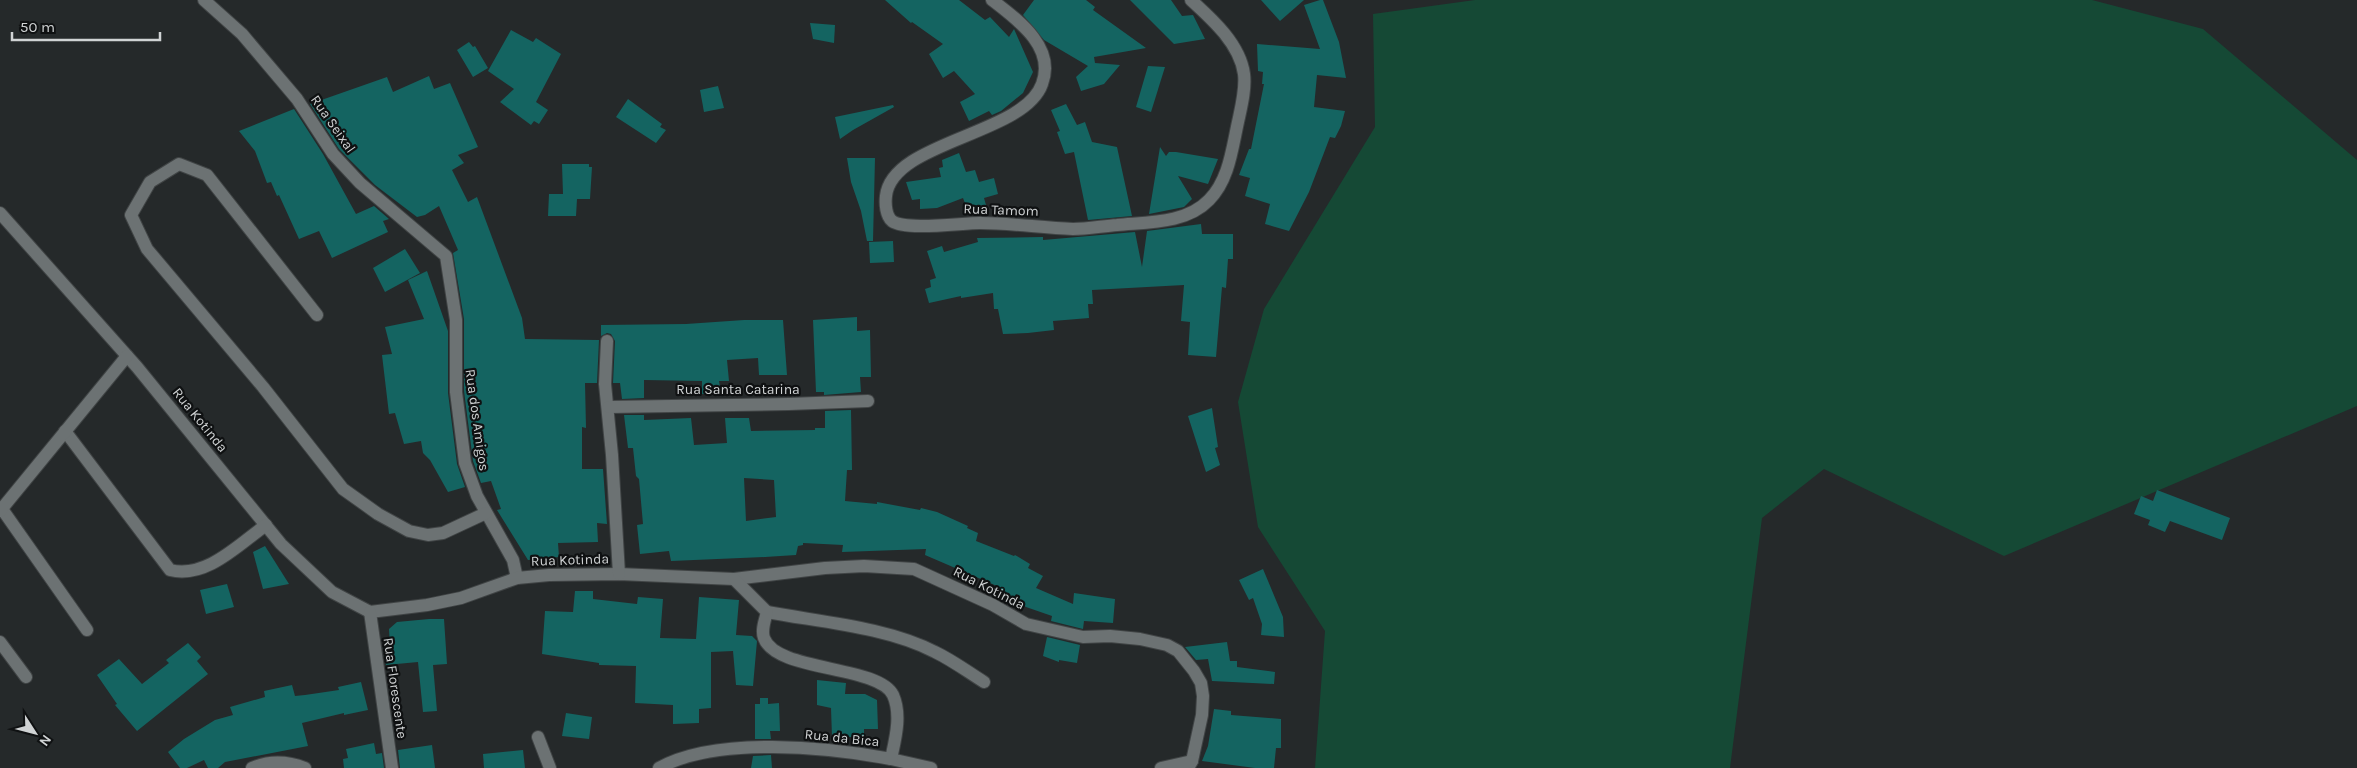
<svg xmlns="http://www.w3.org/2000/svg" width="2357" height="768" font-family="Karla,sans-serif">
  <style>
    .green { fill: #154935 }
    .building { fill: #146461; fill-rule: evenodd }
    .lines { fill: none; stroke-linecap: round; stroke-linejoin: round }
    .minor-casing { stroke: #404445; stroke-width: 14 }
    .minor { stroke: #6c7273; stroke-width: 12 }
    .labels { text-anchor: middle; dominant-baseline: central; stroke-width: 4.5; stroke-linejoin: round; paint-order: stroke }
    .street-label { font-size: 14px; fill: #d0d3d4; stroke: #0f1112 }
  </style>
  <rect width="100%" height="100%" fill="#25292a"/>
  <polygon class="green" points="1475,0 2092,0 2203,29 2357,160 2357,406 2004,556 1824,469 1762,518 1730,768 1315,768 1325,631 1258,527 1238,402 1264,309 1375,127 1373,14"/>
  <g class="building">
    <polygon points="885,0 959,0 985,20 990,17 1009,37 1014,29 1033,72 1023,93 1001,111 992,115 989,111 969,121 960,102 975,94 954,71 943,78 929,54 943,44 912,22 911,23"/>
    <polygon points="1034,0 1086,0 1095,7 1093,10 1146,48 1094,57 1095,63 1120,65 1104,84 1081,91 1076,77 1088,66 1044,40 1023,15"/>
    <polygon points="1130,0 1171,0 1182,16 1193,15 1205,39 1174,44"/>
    <polygon points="1261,0 1304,0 1280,21"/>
    <polygon points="1320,0 1323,0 1339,42 1346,78 1317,75 1314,107 1345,111 1341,126 1335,138 1330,137 1309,192 1289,231 1265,224 1270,204 1245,196 1250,178 1239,175 1249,149 1251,149 1264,84 1262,84 1263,72 1258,71 1257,44 1320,49 1304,5"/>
    <polygon points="810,23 835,25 834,43 813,39"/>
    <polygon points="511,30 533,42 536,38 561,54 536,102 548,110 539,124 534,121 531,125 500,102 514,89 488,71"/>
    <polygon points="469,42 473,47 475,46 488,68 473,77 457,50"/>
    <polygon points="1148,66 1165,67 1151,112 1136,107"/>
    <polygon points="429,76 434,89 450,83 478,147 458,155 464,163 452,170 468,202 477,197 522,318 525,339 599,340 597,383 585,383 586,428 582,427 582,469 603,469 607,524 597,523 598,542 558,543 559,557 528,560 497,510 501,509 491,481 481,483 473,461 464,391 464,319 453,253 458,250 439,206 425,215 417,217 375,185 339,149 310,104 387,77 393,92"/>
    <polygon points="718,86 724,108 704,112 700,90"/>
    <polygon points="628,99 662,124 660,127 666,130 656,143 616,117"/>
    <polygon points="1066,104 1077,125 1085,122 1092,142 1117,147 1132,216 1088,220 1074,152 1065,154 1057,132 1060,131 1051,110"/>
    <polygon points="893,105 894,107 853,130 840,139 835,117"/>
    <polygon points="294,109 323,154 356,214 374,206 389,219 383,221 388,232 332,258 319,231 299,239 279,195 277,196 271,182 267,183 255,151 239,131"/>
    <polygon points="1160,147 1166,156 1169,152 1176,152 1218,159 1208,184 1178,176 1192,199 1184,207 1149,214"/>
    <polygon points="959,153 966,172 975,170 979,182 994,178 998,194 984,198 986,205 968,211 963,198 937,208 920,209 920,199 912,200 906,182 941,177 939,168 943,167 942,160"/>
    <polygon points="847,158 875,158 873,241 867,241 861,211 851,182"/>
    <polygon points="562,164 589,164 589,167 592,167 590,199 577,199 576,216 548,216 549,194 563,194"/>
    <polygon points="1201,224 1202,234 1233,234 1233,259 1228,259 1226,288 1222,287 1216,357 1188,355 1190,322 1181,321 1184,285 1092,290 1093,304 1088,304 1089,318 1053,321 1054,330 1028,333 1003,334 998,309 994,309 993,293 961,298 961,296 929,303 925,289 931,287 930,280 936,278 927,251 942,246 944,252 978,242 977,238 1043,237 1043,240 1135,232 1142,267 1147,231"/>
    <polygon points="893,241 894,262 870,263 869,242"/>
    <polygon points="405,249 420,273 385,292 373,268"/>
    <polygon points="427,271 448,331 448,393 457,464 465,487 448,492 430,460 423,453 421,441 404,444 395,413 389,414 382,355 392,354 385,327 424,319 408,280"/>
    <polygon points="857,317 857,331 870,330 871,377 860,377 861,392 824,395 824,392 816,392 813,320"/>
    <polygon points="744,320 783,320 787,375 759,375 758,358 727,360 729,381 719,381 721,394 702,394 702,381 644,380 644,398 622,399 620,383 613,383 615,341 611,334 607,333 601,336 601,325 686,324"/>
    <polygon points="1212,408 1218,447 1215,448 1220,465 1206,472 1188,416"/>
    <path d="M 851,410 L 852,470 L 847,470 L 845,501 L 877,504 L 877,502 L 920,510 L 921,508 L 937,512 L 968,526 L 967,528 L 978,533 L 976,541 L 1014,556 L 1015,555 L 1030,564 L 1028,568 L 1043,576 L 1036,588 L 1073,604 L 1074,593 L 1115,599 L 1113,623 L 1084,621 L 1083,629 L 1051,621 L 1052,616 L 1026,607 L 995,589 L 997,586 L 925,555 L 926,549 L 842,552 L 843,545 L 803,543 L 803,545 L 798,546 L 796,555 L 765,557 L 671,561 L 669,551 L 640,554 L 637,525 L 643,524 L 639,479 L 636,476 L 633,448 L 628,448 L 624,415 L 644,415 L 644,420 L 691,418 L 694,445 L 727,443 L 725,418 L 749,418 L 751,431 L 815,430 L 815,428 L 825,428 L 825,411 ZM 744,478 L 774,480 L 776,517 L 746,521 Z"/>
    <polygon points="2157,490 2230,518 2222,540 2170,521 2165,532 2148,525 2150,520 2134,514 2141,496 2153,501"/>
    <polygon points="265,546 289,584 263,589 253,552"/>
    <polygon points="1263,569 1283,617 1284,637 1261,635 1262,624 1253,598 1249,600 1239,580"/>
    <polygon points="227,584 234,607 206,614 200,590"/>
    <polygon points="575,591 593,591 593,599 637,604 638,597 663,599 660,638 696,639 699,597 739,600 736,635 752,636 757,641 753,686 736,685 733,651 711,652 711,708 699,709 699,723 673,724 673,705 635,703 636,666 599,665 599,663 542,654 545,611 573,612"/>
    <polygon points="429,619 444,619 447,664 433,665 437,711 423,712 418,662 386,665 383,648 390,647 389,629 397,622"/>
    <polygon points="1047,637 1080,645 1077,663 1059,660 1059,662 1043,656"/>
    <polygon points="1227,642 1230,661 1237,661 1237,667 1275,672 1274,684 1212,681 1208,659 1196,660 1185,647"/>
    <polygon points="188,643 201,657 197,661 208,674 137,731 115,705 117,704 97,675 119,659 142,684 169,663 166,660"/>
    <polygon points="817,680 846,683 845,694 865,694 877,700 878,729 864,729 864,737 832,737 831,708 817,705"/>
    <polygon points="361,682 368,710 344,715 344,713 302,723 308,746 225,762 218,768 208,768 204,760 187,768 180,768 168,752 184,739 215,720 233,715 230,707 265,697 264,691 292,685 295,696 305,695 339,690 338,687"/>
    <polygon points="760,698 768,698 768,704 779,703 780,731 770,731 771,739 755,739 755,704 760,704"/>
    <polygon points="1214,709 1231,711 1231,715 1281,719 1281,748 1276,748 1274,768 1255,768 1202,761 1208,746"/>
    <polygon points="566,713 592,717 589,739 562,736"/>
    <polygon points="374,743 376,754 382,753 384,768 344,768 343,759 348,758 346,749"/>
    <polygon points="432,745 435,768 400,768 398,750"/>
    <polygon points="523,750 525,768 484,768 483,754"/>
    <polygon points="771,755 772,768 751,768 753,756"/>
  </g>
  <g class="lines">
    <g class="minor-casing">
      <g id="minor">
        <polyline points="204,0 242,34 297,99 333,154 360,183 446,256 456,320 456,392 465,463 477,496 513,560 517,578"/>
        <path d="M 992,0 C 1018,20 1056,47 1042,84 C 1024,135 892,141 886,196 C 885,204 886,216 892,221 C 906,231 961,223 980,223 C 1011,223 1042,228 1073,229 C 1087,229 1103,226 1117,225 C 1147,222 1186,224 1209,200 C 1229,180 1232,149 1238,122 C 1241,108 1246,89 1244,74 C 1240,44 1212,19 1191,0"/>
        <polyline points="0,213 137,367 281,544 332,592 370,612 427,605 461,598 517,578 549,575 619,574 734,579 825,568 864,566 914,569 993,605 1026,624 1083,637 1110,636 1140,639 1167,645 1178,651 1194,671 1201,683 1203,696 1202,715 1192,761 1188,768"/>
        <polyline points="317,315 207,175 179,164 150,182 131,215 147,249 263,387 343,489 378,514 409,531 428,535 443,533 486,513"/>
        <polyline points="607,341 605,384 612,455 619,574"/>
        <polyline points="609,407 789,404 868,401"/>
        <path d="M 65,431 L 170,570 C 206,579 238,545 266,525"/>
        <polyline points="2,509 87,630"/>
        <polyline points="0,511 127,356"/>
        <polyline points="370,612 392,768"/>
        <path d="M 767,612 C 820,622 887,627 935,652 C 952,660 968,672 984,682"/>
        <polyline points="0,642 26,677"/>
        <polyline points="538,737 550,768"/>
        <polyline points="891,759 931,768"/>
        <path d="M 252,768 C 270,760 287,761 305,768"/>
        <path d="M 659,768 C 717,736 827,747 891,759 C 895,740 902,715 893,695 C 878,665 776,672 764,638 C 761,630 765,620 767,612 L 734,579"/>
        <polyline points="1161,768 1192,761"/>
      </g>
    </g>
    <use href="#minor" class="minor"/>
  </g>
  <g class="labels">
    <g class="street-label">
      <text transform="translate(333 124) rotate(55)">Rua Seixal</text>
      <text transform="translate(1001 210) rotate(2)">Rua Tamom</text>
      <text x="738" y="389">Rua Santa Catarina</text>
      <text transform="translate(200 420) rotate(51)">Rua Kotinda</text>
      <text transform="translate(477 420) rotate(82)">Rua dos Amigos</text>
      <text transform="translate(570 560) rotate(-2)">Rua Kotinda</text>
      <text transform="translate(989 588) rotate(27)">Rua Kotinda</text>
      <text transform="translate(395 688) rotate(82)">Rua Florescente</text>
      <text transform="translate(842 738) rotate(6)">Rua da Bica</text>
    </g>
  </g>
  <g transform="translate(35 733) rotate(126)" stroke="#0f1112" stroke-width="4" paint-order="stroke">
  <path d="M0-4L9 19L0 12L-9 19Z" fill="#d0d3d4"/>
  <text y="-8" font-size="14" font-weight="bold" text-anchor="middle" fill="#d0d3d4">N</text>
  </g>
  <path d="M12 32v8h148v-8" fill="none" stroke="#d0d3d4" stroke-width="2.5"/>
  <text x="20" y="32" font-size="15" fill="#d0d3d4" stroke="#0f1112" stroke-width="4" paint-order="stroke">50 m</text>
</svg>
